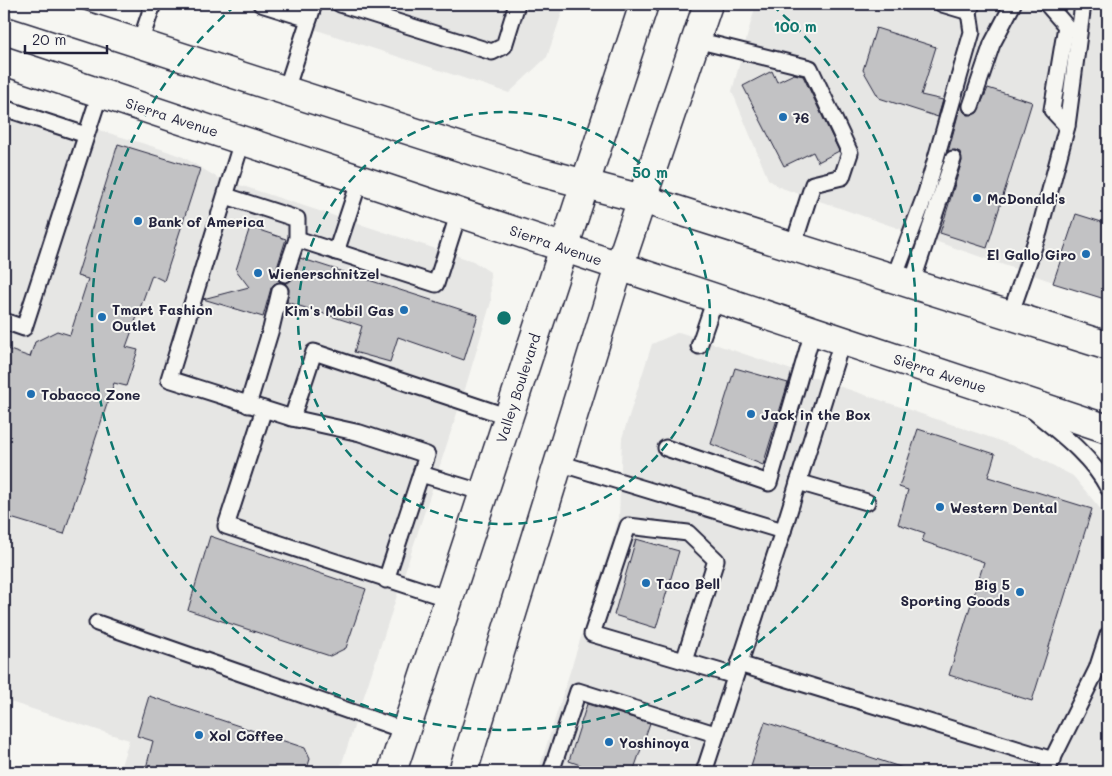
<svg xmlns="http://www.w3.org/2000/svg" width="1112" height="776" font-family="Mali,sans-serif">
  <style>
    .built { fill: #e6e6e4 }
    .building { fill: #c2c2c4; stroke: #22223b }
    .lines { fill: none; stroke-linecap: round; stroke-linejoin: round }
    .service-casing { stroke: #22223b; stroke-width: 19 }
    .primary-casing { stroke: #22223b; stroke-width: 31 }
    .service { stroke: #f6f6f2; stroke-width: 15 }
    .primary { stroke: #f6f6f2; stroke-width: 28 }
    .ring { fill: none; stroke: #0f766e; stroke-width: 2.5; stroke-dasharray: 9 6 }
    .poi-dot { fill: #1f6fb2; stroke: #f6f6f2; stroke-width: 2 }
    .labels { text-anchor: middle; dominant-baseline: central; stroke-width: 4; stroke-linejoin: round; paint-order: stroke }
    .street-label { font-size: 14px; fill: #22223b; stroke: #f6f6f2 }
    .poi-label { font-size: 14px; font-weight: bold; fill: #22223b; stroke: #f6f6f2; text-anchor: start }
    .centre { fill: #0f766e; stroke: #f6f6f2; stroke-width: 2.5 }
    .ring-label { font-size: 15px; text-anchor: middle; font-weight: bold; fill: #0f766e; stroke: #f6f6f2; stroke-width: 4; stroke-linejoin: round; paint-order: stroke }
  </style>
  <rect width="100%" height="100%" fill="#f6f6f2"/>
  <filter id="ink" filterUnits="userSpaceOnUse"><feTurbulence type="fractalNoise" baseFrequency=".02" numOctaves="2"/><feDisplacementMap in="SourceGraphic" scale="10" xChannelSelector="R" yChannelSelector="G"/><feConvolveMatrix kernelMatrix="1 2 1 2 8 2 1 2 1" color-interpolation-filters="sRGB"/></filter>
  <g filter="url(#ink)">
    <g class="built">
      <polygon points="237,4 565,4 547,57 509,93"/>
      <polygon points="756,4 1108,4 1108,301 779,187 768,179 732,91"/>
      <polygon points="4,101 161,149 183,157 218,178 473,261 490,272 491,302 465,389 339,772 119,772 129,740 4,700"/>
      <polygon points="679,332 992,438 1021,449 1073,476 1108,518 1108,772 538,772 619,518 622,438 652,344"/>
    </g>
    <g class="building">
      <polygon points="876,28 936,47 921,95 943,100 938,117 879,98 863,70"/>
      <polygon points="772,71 777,82 794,74 803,76 839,151 818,162 813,152 784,166 743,86"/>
      <polygon points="988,88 1032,102 987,248 940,233 962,161 960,152 955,150 948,152 961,104 964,112 968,115 977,113"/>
      <polygon points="118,144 200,169 164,281 152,275 126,347 138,350 126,386 114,383 64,534 4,516 4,348 30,357 35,342 57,331 70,335 88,279 77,276"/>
      <polygon points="1076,214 1108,224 1108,300 1053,283"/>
      <polygon points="250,227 286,239 276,271 276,276 280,282 274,284 271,288 263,317 203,299 249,287 236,270"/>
      <polygon points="300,258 478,315 464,360 398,337 390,362 354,352 362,326 287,302 289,289 285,283 294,277"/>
      <polygon points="735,368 788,383 763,465 711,444"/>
      <polygon points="918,429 995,454 988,477 1092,509 1032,701 949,675 984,562 922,541 925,533 898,524 908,490 899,487"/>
      <polygon points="210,536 366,589 346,648 330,656 188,610"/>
      <polygon points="636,539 679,551 656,628 614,615"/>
      <polygon points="149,696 305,748 310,759 306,772 145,772 153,741 137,736"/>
      <polygon points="587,704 650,723 633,772 600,772 569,761"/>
      <polygon points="765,722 903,768 903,772 749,772"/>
    </g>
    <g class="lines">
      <g class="service-casing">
        <g id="service">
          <polyline points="261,4 309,19"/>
          <polyline points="340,4 492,52 504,46 517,4"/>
          <polyline points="942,4 969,12"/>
          <polyline points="1047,4 1066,26 1052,110 1067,126"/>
          <polyline points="696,40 810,68 850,153 842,177 813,184 793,246"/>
          <polyline points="140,43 153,4"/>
          <polyline points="286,90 314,4"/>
          <polyline points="971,106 992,44 1013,4"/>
          <polyline points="4,108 86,135"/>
          <polyline points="242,141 169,379 292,418 360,433 427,455 386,580"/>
          <polyline points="226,196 297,219 297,239 285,274"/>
          <polyline points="297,239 436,284 459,212"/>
          <polyline points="336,252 360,179"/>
          <polyline points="894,278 926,193 972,32 969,12 972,4"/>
          <polyline points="912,283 953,159"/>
          <polyline points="1010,315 1039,232 1067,126 1083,4"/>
          <polyline points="4,321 24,328 100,93"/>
          <polyline points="699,346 715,299"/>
          <polyline points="248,405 271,329 280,291"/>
          <polyline points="264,409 226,526 449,599"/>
          <path d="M 1033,411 C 1060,433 1092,457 1108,488"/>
          <polyline points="292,418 314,352 509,417"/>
          <polyline points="666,448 769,483 813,331"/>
          <polyline points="559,463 783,531"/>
          <polyline points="421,474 484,493"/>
          <polyline points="798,482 867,502"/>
          <polyline points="97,623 406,731"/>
          <polyline points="684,661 716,560 688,533 628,526 592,634 735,676"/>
          <polyline points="739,664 1053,760"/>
          <polyline points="551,772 578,691 715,734"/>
          <polyline points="704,772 783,531 842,341"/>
          <polyline points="1046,772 1097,669 1108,635"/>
        </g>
      </g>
      <g class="primary-casing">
        <g id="primary">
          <polyline points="17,4 529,169 642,199 1108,346"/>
          <polyline points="4,61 1108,429"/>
          <polyline points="392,772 644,4"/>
          <polyline points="463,772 619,267 708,4"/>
        </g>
      </g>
      <use href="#service" class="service"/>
      <use href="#primary" class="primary"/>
    </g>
  </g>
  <g class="ring">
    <circle cx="504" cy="318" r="206"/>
    <path d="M772 5A412 412 0 1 1 236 5"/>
  </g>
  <g class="poi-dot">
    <circle cx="783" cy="117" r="5"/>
    <circle cx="977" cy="198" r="5"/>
    <circle cx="138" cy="221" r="5"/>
    <circle cx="1086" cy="254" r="5"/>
    <circle cx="258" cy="273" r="5"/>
    <circle cx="404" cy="310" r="5"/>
    <circle cx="102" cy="317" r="5"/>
    <circle cx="31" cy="394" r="5"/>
    <circle cx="751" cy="414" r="5"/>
    <circle cx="940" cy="507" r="5"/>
    <circle cx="646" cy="583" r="5"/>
    <circle cx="1020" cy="592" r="5"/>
    <circle cx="199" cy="735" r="5"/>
    <circle cx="609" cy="742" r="5"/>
  </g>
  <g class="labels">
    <g class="street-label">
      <text transform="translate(172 117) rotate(18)">Sierra Avenue</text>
      <text transform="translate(556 245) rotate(19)">Sierra Avenue</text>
      <text transform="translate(940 373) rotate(18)">Sierra Avenue</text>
      <text transform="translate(518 388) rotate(-72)">Valley Boulevard</text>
    </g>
    <g class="poi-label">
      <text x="793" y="117">76</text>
      <text x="987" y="198">McDonald's</text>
      <text x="148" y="221">Bank of America</text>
      <text x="1076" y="254" text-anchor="end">El Gallo Giro</text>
      <text x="268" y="273">Wienerschnitzel</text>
      <text x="112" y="309">Tmart Fashion<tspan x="112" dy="16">Outlet</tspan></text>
      <text x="394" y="310" text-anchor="end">Kim's Mobil Gas</text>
      <text x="41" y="394">Tobacco Zone</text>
      <text x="761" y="414">Jack in the Box</text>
      <text x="950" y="507">Western Dental</text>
      <text x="656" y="583">Taco Bell</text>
      <text x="1010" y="584" text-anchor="end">Big 5<tspan x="1010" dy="16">Sporting Goods</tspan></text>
      <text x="209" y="735">Xol Coffee</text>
      <text x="619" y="742">Yoshinoya</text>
    </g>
  </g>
  <circle cx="504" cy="318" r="8" class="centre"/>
  <g class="ring-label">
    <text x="795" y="32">100 m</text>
    <text x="650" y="178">50 m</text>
  </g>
  <rect width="1112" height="776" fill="none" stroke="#f6f6f2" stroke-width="20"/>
  <rect x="10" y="10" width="1092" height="756" fill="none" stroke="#22223b" stroke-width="2" filter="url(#ink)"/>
  <path d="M25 45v8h82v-8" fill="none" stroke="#22223b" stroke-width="2.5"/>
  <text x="32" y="45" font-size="15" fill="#22223b" stroke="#f6f6f2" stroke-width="4" paint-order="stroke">20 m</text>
</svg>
